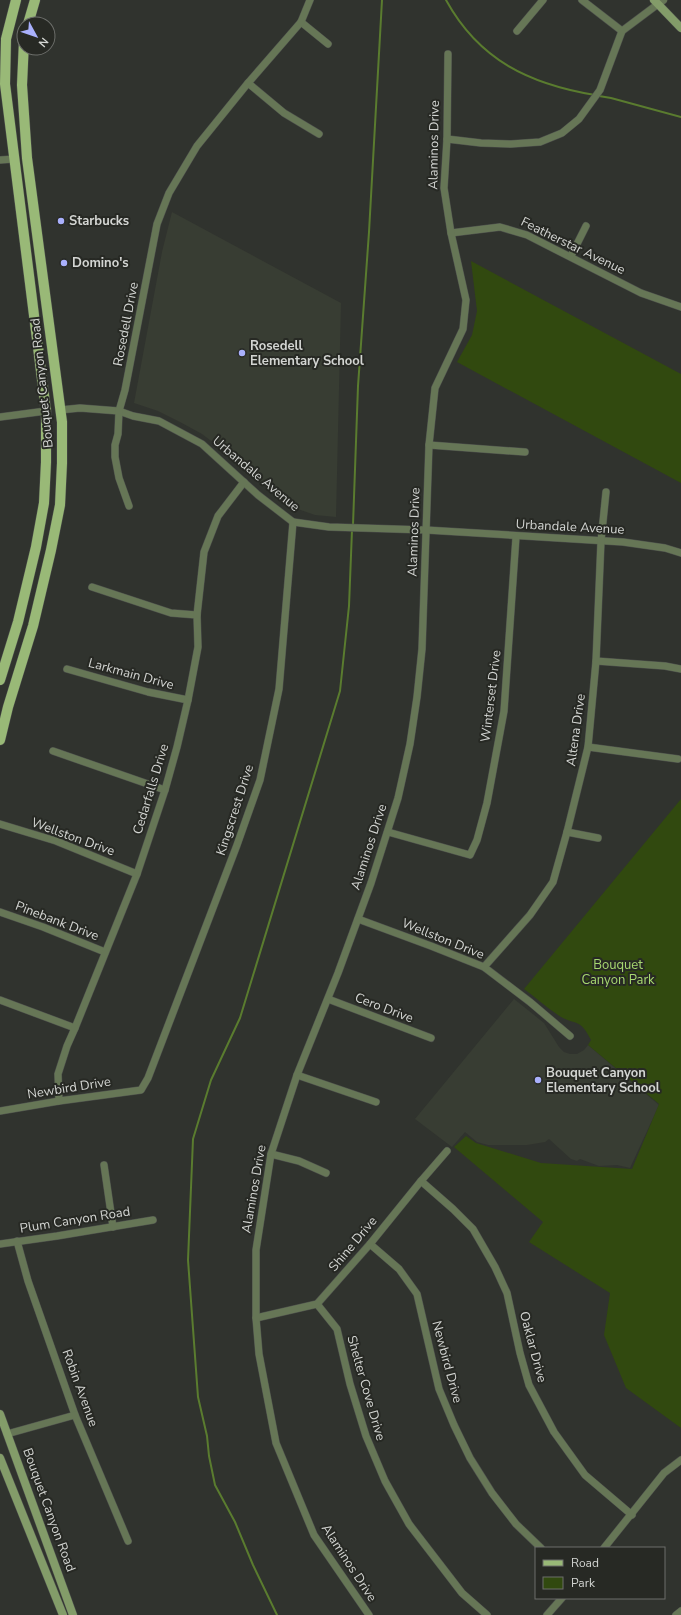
<svg xmlns="http://www.w3.org/2000/svg" width="681" height="1615" font-family="'Nunito Sans',sans-serif">
  <style>
    .built { fill: #383d33 }
    .green { fill: #31490f }
    .lines { fill: none; stroke-linecap: round; stroke-linejoin: round }
    .stream { stroke: #5a7c2f; stroke-width: 2 }
    .minor-casing { stroke: #4d504c; stroke-width: 8 }
    .tertiary-casing { stroke: #4d504c; stroke-width: 9 }
    .secondary-casing { stroke: #4d504c; stroke-width: 9 }
    .primary-casing { stroke: #4d504c; stroke-width: 11 }
    .minor { stroke: #667656; stroke-width: 7 }
    .tertiary { stroke: #667656; stroke-width: 8 }
    .secondary { stroke: #839c69; stroke-width: 8 }
    .primary { stroke: #99b977; stroke-width: 10 }
    .poi-dot { fill: #a9b0fc; stroke: #272924; stroke-width: 1.5 }
    .labels { text-anchor: middle; dominant-baseline: central; stroke-width: 4; stroke-linejoin: round; paint-order: stroke }
    .street-label { font-size: 13px; fill: #d3d5d2; stroke: #272924 }
    .poi-label { font-size: 13px; font-weight: bold; fill: #d3d5d2; stroke: #272924; text-anchor: start }
    .park-label { font-size: 13px; fill: #a7d870; stroke: #272924 }
  </style>
  <rect width="100%" height="100%" fill="#30332e"/>
  <g class="built">
    <polygon points="172,212 341,303 336,517 315,515 295,508 277,496 222,449 202,434 180,422 158,411 134,403 162,252"/>
    <polygon points="514,999 544,1023 559,1047 564,1052 570,1054 577,1054 584,1050 588,1045 659,1105 630,1168 617,1165 599,1166 580,1159 577,1161 571,1159 549,1139 545,1142 527,1145 488,1145 477,1142 465,1132 452,1147 415,1119"/>
  </g>
  <g class="green">
    <polygon points="471,261 681,374 681,483 457,362 472,335 477,311"/>
    <path d="M 681,799 L 681,1428 L 626,1388 L 604,1335 L 610,1293 L 529,1242 L 543,1222 L 454,1147 L 466,1136 L 476,1143 L 541,1163 L 632,1169 L 659,1104 L 588,1045 L 591,1040 C 579,1016 576,1027 558,1015 C 546,1007 535,997 524,989 Z"/>
  </g>
  <g class="lines">
    <g class="stream">
      <path d="M 446,0 C 479,60 529,84 595,95"/>
      <polyline points="599,96 611,98 681,117"/>
      <polyline points="353,525 358,386 369,232 382,0"/>
      <polyline points="277,1615 253,1565 235,1522 215,1485 209,1456 207,1436 198,1397 188,1260 193,1139 211,1080 240,1018 340,691 349,606 352,530"/>
    </g>
    <g class="minor-casing">
      <g id="minor">
        <polyline points="582,0 622,31"/>
        <polyline points="301,22 328,44"/>
        <polyline points="517,31 543,0"/>
        <polyline points="248,83 284,113 319,134"/>
        <polyline points="447,139 481,143 511,144 540,142 562,133 579,119 600,90 622,31 658,4"/>
        <polyline points="0,160 14,159"/>
        <polyline points="451,233 500,227 527,235 641,293 681,307"/>
        <polyline points="571,256 586,226"/>
        <polyline points="60,410 80,408 119,411 133,416 159,421 202,444 258,495 293,522 329,527 426,530 623,542 665,548 681,553"/>
        <polyline points="0,417 46,411"/>
        <polyline points="429,445 525,452"/>
        <polyline points="129,506 119,478 115,457 115,445 118,434 119,411 125,390 157,224 169,193 197,146 248,83 301,22 310,0"/>
        <polyline points="92,587 171,613 197,615"/>
        <polyline points="596,661 665,666 681,669"/>
        <polyline points="67,669 148,692 188,700"/>
        <polyline points="588,747 678,759"/>
        <polyline points="53,751 165,790"/>
        <polyline points="0,824 56,841 137,874"/>
        <polyline points="388,832 470,855 477,840 487,803 504,711 516,537"/>
        <polyline points="567,832 598,838"/>
        <polyline points="0,912 43,927 105,952"/>
        <polyline points="358,919 431,946 484,967 530,1002 570,1036"/>
        <polyline points="484,967 530,915 553,882 567,832 588,747 596,661 601,541 606,492"/>
        <polyline points="328,999 431,1038"/>
        <polyline points="0,1000 75,1028"/>
        <polyline points="297,1075 376,1102"/>
        <polyline points="59,1101 58,1074 67,1046 75,1028 137,874 165,790 177,747 188,700 198,647 197,615 204,552 218,516 244,482"/>
        <polyline points="0,1111 59,1101 141,1090 148,1078 237,845 260,780 279,689 293,522"/>
        <polyline points="271,1154 299,1161 326,1173"/>
        <polyline points="104,1165 113,1227"/>
        <polyline points="421,1181 453,1209 473,1229 495,1267 507,1293 520,1353 529,1385 554,1432 585,1475 632,1515"/>
        <polyline points="17,1241 28,1281 75,1415 128,1541"/>
        <polyline points="0,1244 57,1236 153,1220"/>
        <polyline points="370,1244 399,1269 417,1294 439,1389 454,1425 470,1458 492,1493 516,1524 541,1548"/>
        <polyline points="317,1304 337,1329 350,1384 366,1436 385,1481 409,1524 462,1593 487,1615"/>
        <polyline points="256,1318 317,1304 370,1244 421,1181 447,1151"/>
        <polyline points="7,1434 75,1415"/>
        <polyline points="604,1548 664,1473 681,1460"/>
        <polyline points="369,1615 314,1535 276,1443 259,1354 256,1318 256,1250 271,1154 297,1075 338,973 371,883 398,798 410,744 417,697 422,649 429,445 435,388 463,329 466,300 451,233 444,188 447,139 448,54"/>
        <polyline points="547,1615 562,1598"/>
        <polyline points="676,1615 681,1611"/>
      </g>
    </g>
    <g class="tertiary-casing">
      <polyline id="tertiary" points="658,4 663,0"/>
    </g>
    <g class="secondary-casing">
      <g id="secondary">
        <polyline points="654,0 681,28"/>
        <polyline points="0,1414 73,1615"/>
        <polyline points="0,1458 63,1615"/>
      </g>
    </g>
    <g class="primary-casing">
      <g id="primary">
        <polyline points="28,24 35,0"/>
        <polyline points="0,680 18,622 36,547 44,503 46,462 46,411 5,84 6,39 16,0"/>
        <polyline points="0,740 8,707 33,626 51,550 60,505 62,463 62,422 27,158 22,85 24,41"/>
      </g>
    </g>
    <use href="#minor" class="minor"/>
    <use href="#tertiary" class="tertiary"/>
    <use href="#secondary" class="secondary"/>
    <use href="#primary" class="primary"/>
  </g>
  <g class="poi-dot">
    <circle cx="61" cy="221" r="4"/>
    <circle cx="64" cy="263" r="4"/>
    <circle cx="242" cy="353" r="4"/>
    <circle cx="538" cy="1080" r="4"/>
  </g>
  <g class="labels">
    <g class="street-label">
      <text transform="translate(434 145) rotate(-89)">Alaminos Drive</text>
      <text transform="translate(573 246) rotate(26)">Featherstar Avenue</text>
      <text transform="translate(126 324) rotate(-79)">Rosedell Drive</text>
      <text transform="translate(42 383) rotate(-96)">Bouquet Canyon Road</text>
      <text transform="translate(256 474) rotate(40)">Urbandale Avenue</text>
      <text transform="translate(570 527) rotate(3)">Urbandale Avenue</text>
      <text transform="translate(414 532) rotate(-88)">Alaminos Drive</text>
      <text transform="translate(131 674) rotate(15)">Larkmain Drive</text>
      <text transform="translate(491 696) rotate(-83)">Winterset Drive</text>
      <text transform="translate(576 730) rotate(-82)">Altena Drive</text>
      <text transform="translate(151 789) rotate(-73)">Cedarfalls Drive</text>
      <text transform="translate(235 810) rotate(-72)">Kingscrest Drive</text>
      <text transform="translate(73 837) rotate(20)">Wellston Drive</text>
      <text transform="translate(369 847) rotate(-72)">Alaminos Drive</text>
      <text transform="translate(57 921) rotate(21)">Pinebank Drive</text>
      <text transform="translate(443 939) rotate(22)">Wellston Drive</text>
      <text transform="translate(384 1008) rotate(21)">Cero Drive</text>
      <text transform="translate(69 1088) rotate(-9)">Newbird Drive</text>
      <text transform="translate(254 1189) rotate(-80)">Alaminos Drive</text>
      <text transform="translate(75 1220) rotate(-9)">Plum Canyon Road</text>
      <text transform="translate(353 1244) rotate(-50)">Shine Drive</text>
      <text transform="translate(533 1347) rotate(75)">Oaklar Drive</text>
      <text transform="translate(447 1362) rotate(75)">Newbird Drive</text>
      <text transform="translate(80 1388) rotate(70)">Robin Avenue</text>
      <text transform="translate(366 1388) rotate(74)">Shelter Cove Drive</text>
      <text transform="translate(49 1510) rotate(70)">Bouquet Canyon Road</text>
      <text transform="translate(349 1563) rotate(57)">Alaminos Drive</text>
    </g>
    <g class="poi-label">
      <text x="69" y="221">Starbucks</text>
      <text x="72" y="263">Domino's</text>
      <text x="250" y="346">Rosedell<tspan x="250" dy="15">Elementary School</tspan></text>
      <text x="546" y="1073">Bouquet Canyon<tspan x="546" dy="15">Elementary School</tspan></text>
    </g>
    <g class="park-label">
      <text x="618" y="965">Bouquet<tspan x="618" dy="15">Canyon Park</tspan></text>
    </g>
  </g>
  <rect x="535" y="1547" width="130" height="52" fill="#272924" stroke="#6c6e6a"/>
  <rect x="543" y="1560" width="20" height="6" fill="#99b977" stroke="#6c6e6a"/>
  <text x="571" y="1567" font-size="12" fill="#d3d5d2">Road</text>
  <rect x="543" y="1577" width="20" height="12" fill="#31490f" stroke="#6c6e6a"/>
  <text x="571" y="1587" font-size="12" fill="#d3d5d2">Park</text>
  <g transform="translate(36 36) rotate(130)"><circle r="19" fill="#272924" stroke="#6c6e6a"/>
  <path d="M0-3L7 15L0 10L-7 15Z" fill="#a9b0fc"/>
  <text y="-6" font-size="11" font-weight="bold" text-anchor="middle" fill="#d3d5d2">N</text>
  </g>
</svg>
